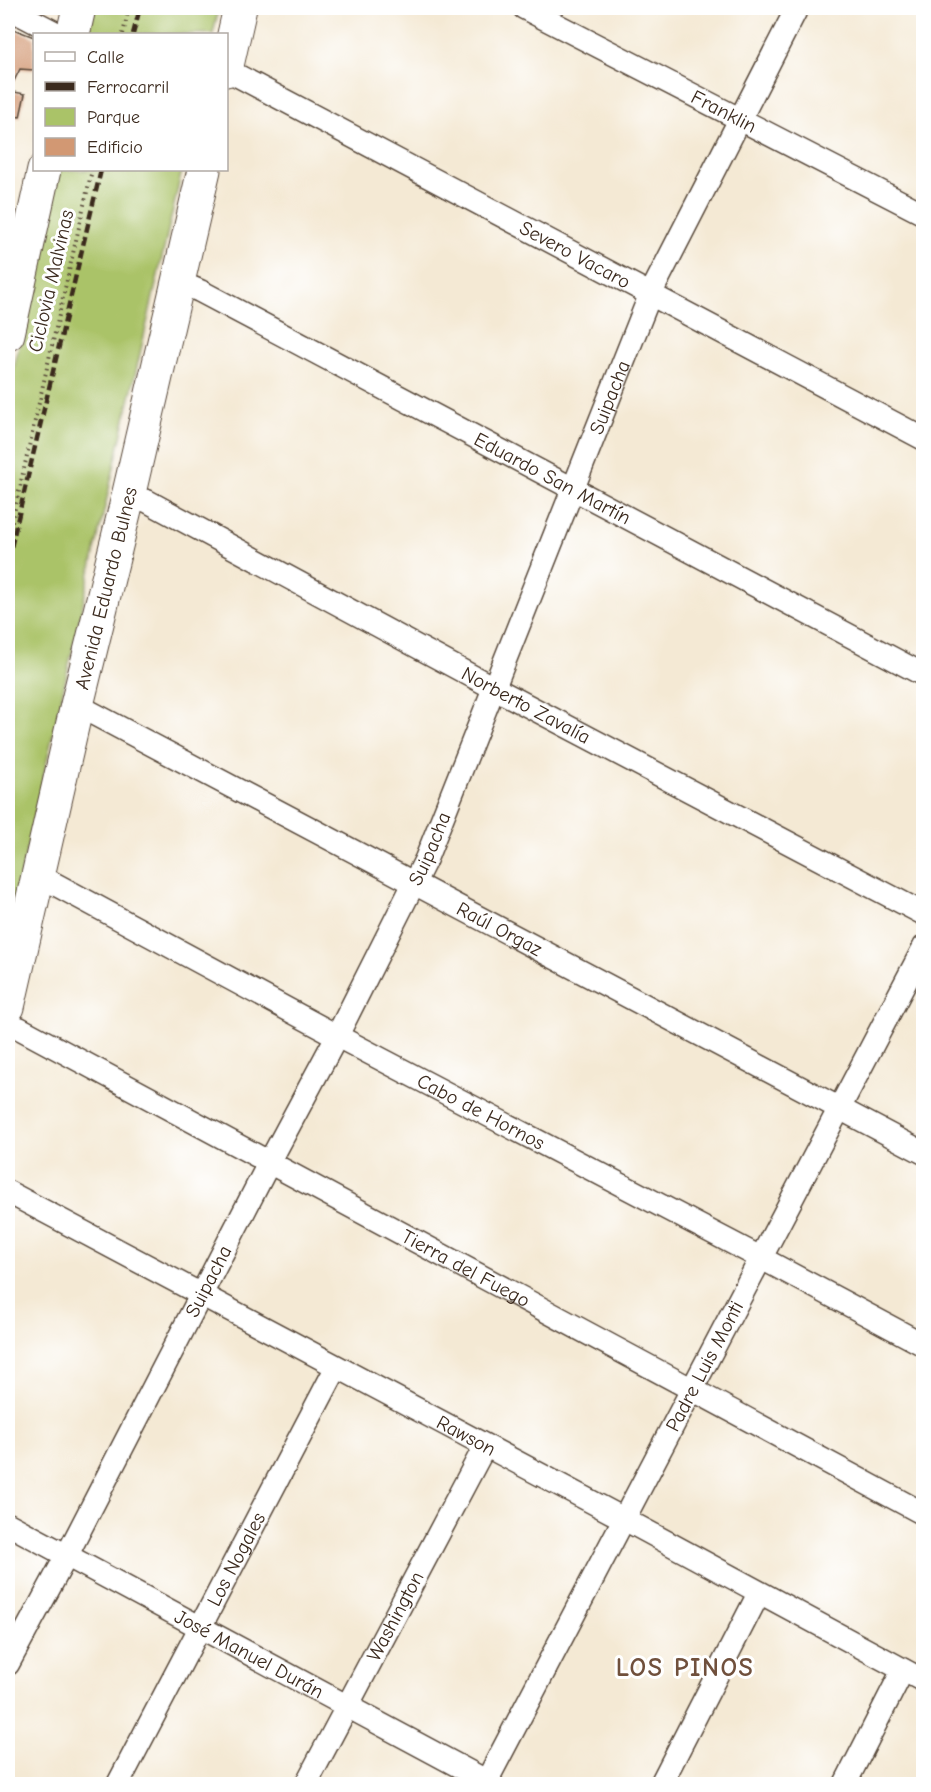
<svg xmlns="http://www.w3.org/2000/svg" width="931" height="1792" font-family="'Comic Neue',sans-serif">
  <style>
    .green { fill: #aac368; stroke: #727643; stroke-width: 1.5 }
    .building { fill: #d29873 }
    .lines { fill: none; stroke-linecap: round; stroke-linejoin: round }
    .street-casing { stroke: #574739; stroke-width: 25 }
    .secondary-casing { stroke: #574739; stroke-width: 35 }
    .path { stroke: #574739; stroke-width: 4; stroke-dasharray: 1.5 4.5; stroke-linecap: butt }
    .street { stroke: #fff; stroke-width: 22 }
    .secondary { stroke: #fff; stroke-width: 33 }
    .rail { stroke: #3b2a1e; stroke-width: 4.5; stroke-dasharray: 9 4.5; stroke-linecap: butt }
    .labels { text-anchor: middle; dominant-baseline: central; stroke-width: 6; stroke-linejoin: round; paint-order: stroke }
    .street-label { font-size: 20px; fill: #3b2a1e; stroke: #fff }
    .district-label { font-size: 26px; font-weight: bold; letter-spacing: 1.5px; fill: #70503c; stroke: #fff }
  </style>
  <rect width="100%" height="100%" fill="#fff"/>
  <filter id="ink" filterUnits="userSpaceOnUse"><feTurbulence type="fractalNoise" baseFrequency=".0167" numOctaves="2"/><feDisplacementMap in="SourceGraphic" scale="12" xChannelSelector="R" yChannelSelector="G"/><feConvolveMatrix kernelMatrix="1 2 1 2 8 2 1 2 1" color-interpolation-filters="sRGB"/></filter>
  <filter id="wash" filterUnits="userSpaceOnUse"><feTurbulence type="fractalNoise" baseFrequency=".008" numOctaves="4" result="noise"/><feDisplacementMap in="SourceGraphic" scale="24" xChannelSelector="R" yChannelSelector="G"/><feGaussianBlur stdDeviation="1.35" result="paint"/><feColorMatrix in="noise" values="0 0 0 0 0 0 0 0 0 0 0 0 0 0 0 0 0 1.4 0 .05"/><feComposite in="paint" operator="in"/></filter>
  <g filter="url(#wash)">
    <rect width="100%" height="100%" fill="#f4e9d4"/>
    <g class="green">
      <polygon points="94,8 219,8 213,34 88,34"/>
      <polygon points="58,170 182,170 8,931 8,395"/>
    </g>
    <g id="blocks">
      <polygon class="building" points="8,27 34,37 34,70 20,69 9,91 25,94 20,117 8,115 8,54 9,50 8,49"/>
    </g>
  </g>
  <g filter="url(#ink)">
    <use href="#blocks" fill-opacity="0" stroke="#574739" stroke-width="1.5"/>
    <g class="lines">
      <g class="street-casing">
        <g id="street">
          <polyline points="8,8 58,34"/>
          <path id="s1" d="M 524,8 L 924,214"/>
          <path id="s2" d="M 227,70 L 924,439"/>
          <path id="s3" d="M 179,282 L 200,291 L 924,675"/>
          <path id="s4" d="M 128,497 L 147,501 L 494,688 L 924,914"/>
          <path id="s5" d="M 77,705 L 924,1153"/>
          <path id="s6" d="M 38,878 L 51,882 L 337,1036 L 761,1258 L 924,1345"/>
          <path id="s7" d="M 8,1024 L 19,1028 L 924,1514"/>
          <path id="s8" d="M 8,1192 L 624,1519 L 924,1681"/>
          <path id="s9" d="M 8,1524 L 492,1784"/>
          <path id="s10" d="M 8,1664 L 67,1555 L 269,1163 L 337,1036 L 414,883 L 426,859 L 650,295 L 797,8"/>
          <path id="s11" d="M 118,1784 L 336,1368"/>
          <path id="s12" d="M 306,1784 L 485,1446"/>
          <path id="s13" d="M 485,1784 L 924,947"/>
          <polyline points="661,1784 759,1593"/>
          <polyline points="845,1784 903,1670"/>
        </g>
      </g>
      <g class="secondary-casing">
        <g id="secondary">
          <polyline points="73,34 79,8"/>
          <polyline points="226,70 240,8"/>
          <polyline points="8,334 44,170"/>
          <path id="s14" d="M 8,1007 L 77,705 L 128,497 L 204,170"/>
        </g>
      </g>
      <g class="path">
        <polyline points="123,34 129,8"/>
        <polyline points="8,539 92,170"/>
      </g>
      <use href="#street" class="street"/>
      <use href="#secondary" class="secondary"/>
      <g class="rail">
        <polyline points="133,34 140,8"/>
        <polyline points="8,560 101,170"/>
      </g>
    </g>
  </g>
  <g class="labels">
    <g class="street-label">
      <text stroke="none"><textPath href="#s1" startOffset="225">Franklin</textPath></text>
      <text stroke="none"><textPath href="#s2" startOffset="394">Severo Vacaro</textPath></text>
      <text transform="translate(51 281) rotate(-77)">Ciclovia Malvinas</text>
      <text stroke="none"><textPath href="#s10" startOffset="1404">Suipacha</textPath></text>
      <text stroke="none"><textPath href="#s3" startOffset="422">Eduardo San Martín</textPath></text>
      <text stroke="none"><textPath href="#s14" startOffset="430">Avenida Eduardo Bulnes</textPath></text>
      <text stroke="none"><textPath href="#s4" startOffset="450">Norberto Zavalía</textPath></text>
      <text stroke="none"><textPath href="#s10" startOffset="918">Suipacha</textPath></text>
      <text stroke="none"><textPath href="#s5" startOffset="478">Raúl Orgaz</textPath></text>
      <text stroke="none"><textPath href="#s6" startOffset="501">Cabo de Hornos</textPath></text>
      <text stroke="none"><textPath href="#s7" startOffset="519">Tierra del Fuego</textPath></text>
      <text stroke="none"><textPath href="#s10" startOffset="432">Suipacha</textPath></text>
      <text stroke="none"><textPath href="#s13" startOffset="472">Padre Luis Monti</textPath></text>
      <text stroke="none"><textPath href="#s8" startOffset="519">Rawson</textPath></text>
      <text stroke="none"><textPath href="#s11" startOffset="254">Los Nogales</textPath></text>
      <text stroke="none"><textPath href="#s12" startOffset="190">Washington</textPath></text>
      <text stroke="none"><textPath href="#s9" startOffset="274">José Manuel Durán</textPath></text>
    </g>
    <g class="district-label">
      <text x="685" y="1668">LOS PINOS</text>
    </g>
  </g>
  <rect width="931" height="1792" fill="none" stroke="#fff" stroke-width="30"/>
  <rect x="33" y="33" width="195" height="138" fill="#ffffff" stroke="#b1aaa5" stroke-width="1.5"/>
  <rect x="45" y="52" width="30" height="9" fill="#ffffff" stroke="#b1aaa5" stroke-width="1.5"/>
  <text x="87" y="63" font-size="18" fill="#3b2a1e">Calle</text>
  <rect x="45" y="82" width="30" height="9" fill="#3b2a1e" stroke="#b1aaa5" stroke-width="1.5"/>
  <text x="87" y="93" font-size="18" fill="#3b2a1e">Ferrocarril</text>
  <rect x="45" y="108" width="30" height="18" fill="#aac368" stroke="#b1aaa5" stroke-width="1.5"/>
  <text x="87" y="123" font-size="18" fill="#3b2a1e">Parque</text>
  <rect x="45" y="138" width="30" height="18" fill="#d29873" stroke="#b1aaa5" stroke-width="1.5"/>
  <text x="87" y="153" font-size="18" fill="#3b2a1e">Edificio</text>
</svg>
